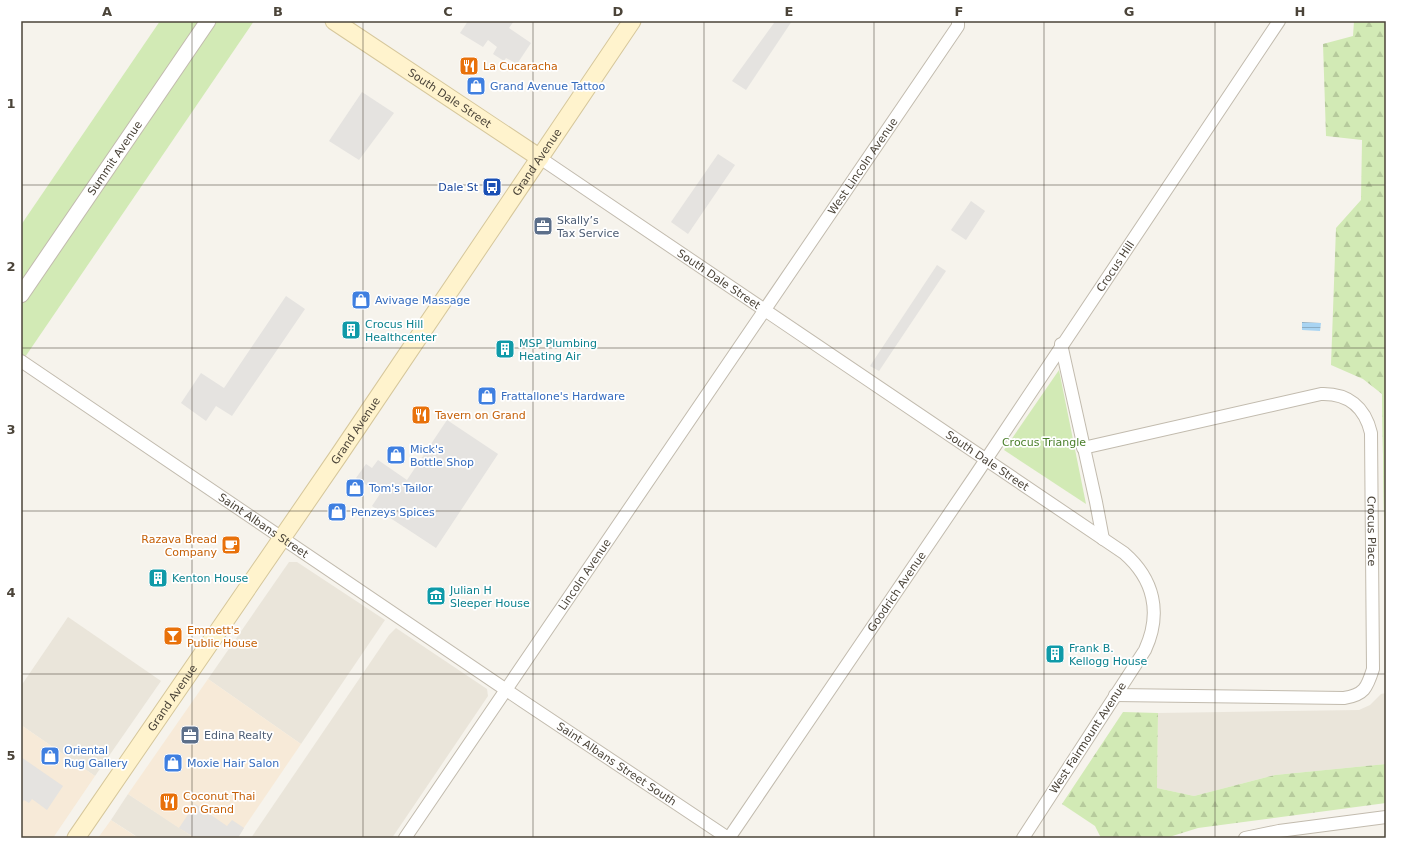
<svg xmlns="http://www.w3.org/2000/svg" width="1407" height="859" font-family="'DejaVu Sans',sans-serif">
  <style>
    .residential { fill: #eae5da }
    .commercial { fill: #f7ead8 }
    .forest { fill: url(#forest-firs) }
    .park { fill: #d2eab5 }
    .parking { fill: #e5e3e0 }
    .water { fill: url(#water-rules) }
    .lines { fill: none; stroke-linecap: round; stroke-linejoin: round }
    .minor-casing { stroke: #c2bbae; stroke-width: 14 }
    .tertiary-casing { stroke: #c2bbae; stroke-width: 17 }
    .secondary-casing { stroke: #d6c79b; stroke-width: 19 }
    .minor { stroke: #fff; stroke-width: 12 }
    .tertiary { stroke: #fff; stroke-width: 15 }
    .secondary { stroke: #fff3cd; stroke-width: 17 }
    .grid { fill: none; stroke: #4b4439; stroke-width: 1; stroke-opacity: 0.55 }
    .labels { text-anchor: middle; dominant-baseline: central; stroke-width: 3.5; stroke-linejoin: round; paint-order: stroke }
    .food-label { font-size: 11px; fill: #c56008; stroke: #fff; text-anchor: start }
    .shop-label { font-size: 11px; fill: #366cbe; stroke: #fff; text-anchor: start }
    .street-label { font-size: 11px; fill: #4b4439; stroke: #fff }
    .transit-label { font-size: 11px; fill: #164399; stroke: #fff; text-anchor: end }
    .service-label { font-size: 11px; fill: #4e5e75; stroke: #fff; text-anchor: start }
    .culture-label { font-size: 11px; fill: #0d838f; stroke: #fff; text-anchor: start }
    .park-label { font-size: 11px; fill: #4a7f2a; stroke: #fff }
    .neatline { fill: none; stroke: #4b4439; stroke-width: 1.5 }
    .grid-label { font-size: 13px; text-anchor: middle; font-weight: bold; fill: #4b4439 }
  </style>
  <defs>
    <pattern id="forest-firs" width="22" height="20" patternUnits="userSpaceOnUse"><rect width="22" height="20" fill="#d2eab5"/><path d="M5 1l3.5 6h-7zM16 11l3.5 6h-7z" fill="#b6ca9c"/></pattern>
    <pattern id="water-rules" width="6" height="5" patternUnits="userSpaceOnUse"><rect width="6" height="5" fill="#a9d4f2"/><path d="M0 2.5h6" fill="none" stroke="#8caec5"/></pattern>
  </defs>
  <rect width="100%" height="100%" fill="#f6f3ec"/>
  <g class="residential">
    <polygon points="289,562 297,562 385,620 301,744 208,679"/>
    <polygon points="68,617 161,681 95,776 21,725 21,686"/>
    <polygon points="396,628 487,689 488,696 392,838 251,838 389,635"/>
    <polygon points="1386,693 1386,764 1275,775 1194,796 1157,788 1158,713 1359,710 1370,705 1381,694"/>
    <polygon points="128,794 195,838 139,838 111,820"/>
  </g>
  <g class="commercial">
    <polygon points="208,679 301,744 237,838 194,838 128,794"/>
    <polygon points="21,725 95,776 53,838 21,838"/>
    <polygon points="111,820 138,838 98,838"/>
  </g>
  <g class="forest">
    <polygon points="1354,21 1386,21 1386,641 1382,394 1363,379 1331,365 1336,228 1361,200 1362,140 1326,136 1323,44 1353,36"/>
    <polygon points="1123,712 1158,713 1157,788 1194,796 1275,775 1386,764 1386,803 1198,828 1166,838 1101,838 1095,826 1062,804"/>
  </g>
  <g class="park">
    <polygon points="160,21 254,21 21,363 21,225"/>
    <polygon points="1059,370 1086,504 1004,450"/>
    <polygon points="1386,393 1386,641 1382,394"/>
  </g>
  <g class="parking">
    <polygon points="468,21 514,21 509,28 531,43 517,64 506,58 504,61 493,54 497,47 488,40 483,47 460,33"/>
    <polygon points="772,21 792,21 746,90 732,81 774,23"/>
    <polygon points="362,92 394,113 359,160 329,141"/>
    <polygon points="718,154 735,165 688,234 671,222"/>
    <polygon points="971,201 985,211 966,240 951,230"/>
    <polygon points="937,265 946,271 879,371 870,366"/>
    <polygon points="286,296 305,309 232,416 216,406 206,421 181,403 201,373 224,388"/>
    <polygon points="447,420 498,454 436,548 372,506 380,494 356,478 366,464 372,468 378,460 407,480"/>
    <polygon points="21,757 63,786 47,810 32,799 29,803 24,800 21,804"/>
    <polygon points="195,804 227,826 232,820 244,828 238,838 195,838 179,828"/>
  </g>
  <polygon class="water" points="1302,322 1321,323 1320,331 1302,330"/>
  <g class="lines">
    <g class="minor-casing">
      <g id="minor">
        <path id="s1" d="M 540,158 L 1124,553 C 1154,579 1162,613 1145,650 L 1023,838"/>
        <polyline points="1061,344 1096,502 1103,539"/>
        <path id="s2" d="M 21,361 L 524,702 L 728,838"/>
        <path id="s3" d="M 1083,448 L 1321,394 C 1348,393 1365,407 1371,433 L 1373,669 C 1367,688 1364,695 1344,698 L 1115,695"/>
        <path id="s4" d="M 405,838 L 958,26 L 958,21"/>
        <path id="s5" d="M 729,838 L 975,476 L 1279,21"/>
        <polyline points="1245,838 1279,831 1386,817"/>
      </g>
    </g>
    <g class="tertiary-casing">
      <g id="tertiary">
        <path id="s6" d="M 21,295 L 208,21"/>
      </g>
    </g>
    <g class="secondary-casing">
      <g id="secondary">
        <path id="s7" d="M 334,21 L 540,158"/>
        <path id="s8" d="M 76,838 L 339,455 L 632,21"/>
      </g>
    </g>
    <use href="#minor" class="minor"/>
    <use href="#tertiary" class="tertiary"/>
    <use href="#secondary" class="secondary"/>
  </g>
  <path class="grid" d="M 192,21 L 192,838M 363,21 L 363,838M 533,21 L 533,838M 704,21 L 704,838M 874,21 L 874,838M 1044,21 L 1044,838M 1215,21 L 1215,838M 21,185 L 1386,185M 21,348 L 1386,348M 21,511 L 1386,511M 21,674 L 1386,674"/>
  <defs>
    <g id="restaurant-square" transform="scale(1)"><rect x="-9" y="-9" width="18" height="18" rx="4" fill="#e8710a" stroke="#fff"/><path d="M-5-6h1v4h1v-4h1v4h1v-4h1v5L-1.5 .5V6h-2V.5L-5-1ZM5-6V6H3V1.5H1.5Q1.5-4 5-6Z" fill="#fff"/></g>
    <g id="shop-square" transform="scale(1)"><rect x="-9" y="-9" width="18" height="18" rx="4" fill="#3f7fe0" stroke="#fff"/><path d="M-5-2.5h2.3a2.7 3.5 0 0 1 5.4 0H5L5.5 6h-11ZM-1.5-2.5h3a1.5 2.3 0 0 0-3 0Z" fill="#fff"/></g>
    <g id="bus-square" transform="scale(1)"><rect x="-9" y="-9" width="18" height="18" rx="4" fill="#1a4fb4" stroke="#fff"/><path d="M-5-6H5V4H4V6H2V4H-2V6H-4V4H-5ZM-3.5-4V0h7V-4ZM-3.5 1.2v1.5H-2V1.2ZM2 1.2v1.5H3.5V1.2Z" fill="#fff"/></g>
    <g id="office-square" transform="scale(1)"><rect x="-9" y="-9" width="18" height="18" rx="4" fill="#5c6f8a" stroke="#fff"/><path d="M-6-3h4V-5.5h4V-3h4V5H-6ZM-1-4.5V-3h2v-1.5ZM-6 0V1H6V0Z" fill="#fff"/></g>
    <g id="building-square" transform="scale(1)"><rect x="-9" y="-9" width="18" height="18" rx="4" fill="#0f9aa8" stroke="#fff"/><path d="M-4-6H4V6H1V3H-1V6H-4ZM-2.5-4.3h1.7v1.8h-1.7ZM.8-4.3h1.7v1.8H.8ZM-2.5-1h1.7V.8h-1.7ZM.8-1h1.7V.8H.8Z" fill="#fff"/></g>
    <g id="cafe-square" transform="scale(1)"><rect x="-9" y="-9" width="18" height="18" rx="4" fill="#e8710a" stroke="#fff"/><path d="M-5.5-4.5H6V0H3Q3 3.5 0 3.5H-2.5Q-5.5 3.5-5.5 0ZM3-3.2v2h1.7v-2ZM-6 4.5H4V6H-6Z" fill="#fff"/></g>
    <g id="museum-square" transform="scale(1)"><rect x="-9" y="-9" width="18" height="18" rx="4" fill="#0f9aa8" stroke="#fff"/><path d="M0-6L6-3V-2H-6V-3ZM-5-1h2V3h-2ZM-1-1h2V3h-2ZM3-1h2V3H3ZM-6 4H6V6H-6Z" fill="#fff"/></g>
    <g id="bar-square" transform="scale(1)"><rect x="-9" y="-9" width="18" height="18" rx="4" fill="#e8710a" stroke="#fff"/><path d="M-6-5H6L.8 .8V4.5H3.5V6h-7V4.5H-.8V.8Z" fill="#fff"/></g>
  </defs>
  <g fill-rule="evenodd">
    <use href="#restaurant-square" x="469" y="66"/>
    <use href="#shop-square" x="476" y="86"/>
    <use href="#bus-square" x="492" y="187"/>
    <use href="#office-square" x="543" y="226"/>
    <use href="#shop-square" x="361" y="300"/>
    <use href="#building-square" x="351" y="330"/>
    <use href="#building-square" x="505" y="349"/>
    <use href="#shop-square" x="487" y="396"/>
    <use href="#restaurant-square" x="421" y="415"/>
    <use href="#shop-square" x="396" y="455"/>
    <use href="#shop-square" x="355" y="488"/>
    <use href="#shop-square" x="337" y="512"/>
    <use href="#cafe-square" x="231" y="545"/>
    <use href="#building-square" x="158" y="578"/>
    <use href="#museum-square" x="436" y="596"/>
    <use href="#bar-square" x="173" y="636"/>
    <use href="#building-square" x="1055" y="654"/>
    <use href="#office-square" x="190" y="735"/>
    <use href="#shop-square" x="50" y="756"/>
    <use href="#shop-square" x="173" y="763"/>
    <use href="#restaurant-square" x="169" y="802"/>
  </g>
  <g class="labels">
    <g class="food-label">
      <text x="483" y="66">La Cucaracha</text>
      <text x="435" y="415">Tavern on Grand</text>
      <text x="217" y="539" text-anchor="end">Razava Bread<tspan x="217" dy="13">Company</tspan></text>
      <text x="187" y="630">Emmett's<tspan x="187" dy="13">Public House</tspan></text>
      <text x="183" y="796">Coconut Thai<tspan x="183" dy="13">on Grand</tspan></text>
    </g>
    <g class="shop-label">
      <text x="490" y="86">Grand Avenue Tattoo</text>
      <text x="375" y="300">Avivage Massage</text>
      <text x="501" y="396">Frattallone's Hardware</text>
      <text x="410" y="449">Mick's<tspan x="410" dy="13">Bottle Shop</tspan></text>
      <text x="369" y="488">Tom's Tailor</text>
      <text x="351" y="512">Penzeys Spices</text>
      <text x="64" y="750">Oriental<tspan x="64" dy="13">Rug Gallery</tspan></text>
      <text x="187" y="763">Moxie Hair Salon</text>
    </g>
    <g class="street-label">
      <text stroke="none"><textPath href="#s7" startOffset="139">South Dale Street</textPath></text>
      <text stroke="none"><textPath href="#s6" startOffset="166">Summit Avenue</textPath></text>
      <text stroke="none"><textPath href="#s8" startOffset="818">Grand Avenue</textPath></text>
      <text stroke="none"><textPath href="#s4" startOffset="813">West Lincoln Avenue</textPath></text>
      <text stroke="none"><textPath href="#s5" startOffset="690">Crocus Hill</textPath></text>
      <text stroke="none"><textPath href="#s1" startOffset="216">South Dale Street</textPath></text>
      <text stroke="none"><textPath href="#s8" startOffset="494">Grand Avenue</textPath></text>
      <text stroke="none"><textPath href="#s1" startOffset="540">South Dale Street</textPath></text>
      <text stroke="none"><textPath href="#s2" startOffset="293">Saint Albans Street</textPath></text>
      <text stroke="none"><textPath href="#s3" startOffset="412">Crocus Place</textPath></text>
      <text stroke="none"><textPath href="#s4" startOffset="319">Lincoln Avenue</textPath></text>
      <text stroke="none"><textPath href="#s5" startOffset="298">Goodrich Avenue</textPath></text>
      <text stroke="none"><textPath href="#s8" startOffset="170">Grand Avenue</textPath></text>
      <text transform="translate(1088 738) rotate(-57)">West Fairmount Avenue</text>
      <text stroke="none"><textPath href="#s2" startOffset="719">Saint Albans Street South</textPath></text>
    </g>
    <g class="transit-label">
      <text x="478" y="187">Dale St</text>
    </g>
    <g class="service-label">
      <text x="557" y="220">Skally’s<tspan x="557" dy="13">Tax Service</tspan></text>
      <text x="204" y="735">Edina Realty</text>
    </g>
    <g class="culture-label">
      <text x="365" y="324">Crocus Hill<tspan x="365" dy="13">Healthcenter</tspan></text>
      <text x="519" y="343">MSP Plumbing<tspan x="519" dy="13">Heating Air</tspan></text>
      <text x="172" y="578">Kenton House</text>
      <text x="450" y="590">Julian H<tspan x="450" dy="13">Sleeper House</tspan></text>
      <text x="1069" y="648">Frank B.<tspan x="1069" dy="13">Kellogg House</tspan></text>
    </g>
    <g class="park-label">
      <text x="1044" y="442">Crocus Triangle</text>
    </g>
  </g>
  <rect width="1407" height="859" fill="none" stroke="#ffffff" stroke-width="44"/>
  <rect x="22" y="22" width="1363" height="815" class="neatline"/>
  <g class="grid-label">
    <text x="107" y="16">A</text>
    <text x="278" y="16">B</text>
    <text x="448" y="16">C</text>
    <text x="618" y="16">D</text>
    <text x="789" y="16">E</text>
    <text x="959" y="16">F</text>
    <text x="1129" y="16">G</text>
    <text x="1300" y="16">H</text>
    <text x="11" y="108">1</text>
    <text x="11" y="271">2</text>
    <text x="11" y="434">3</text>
    <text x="11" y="597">4</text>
    <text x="11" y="760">5</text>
  </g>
</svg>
